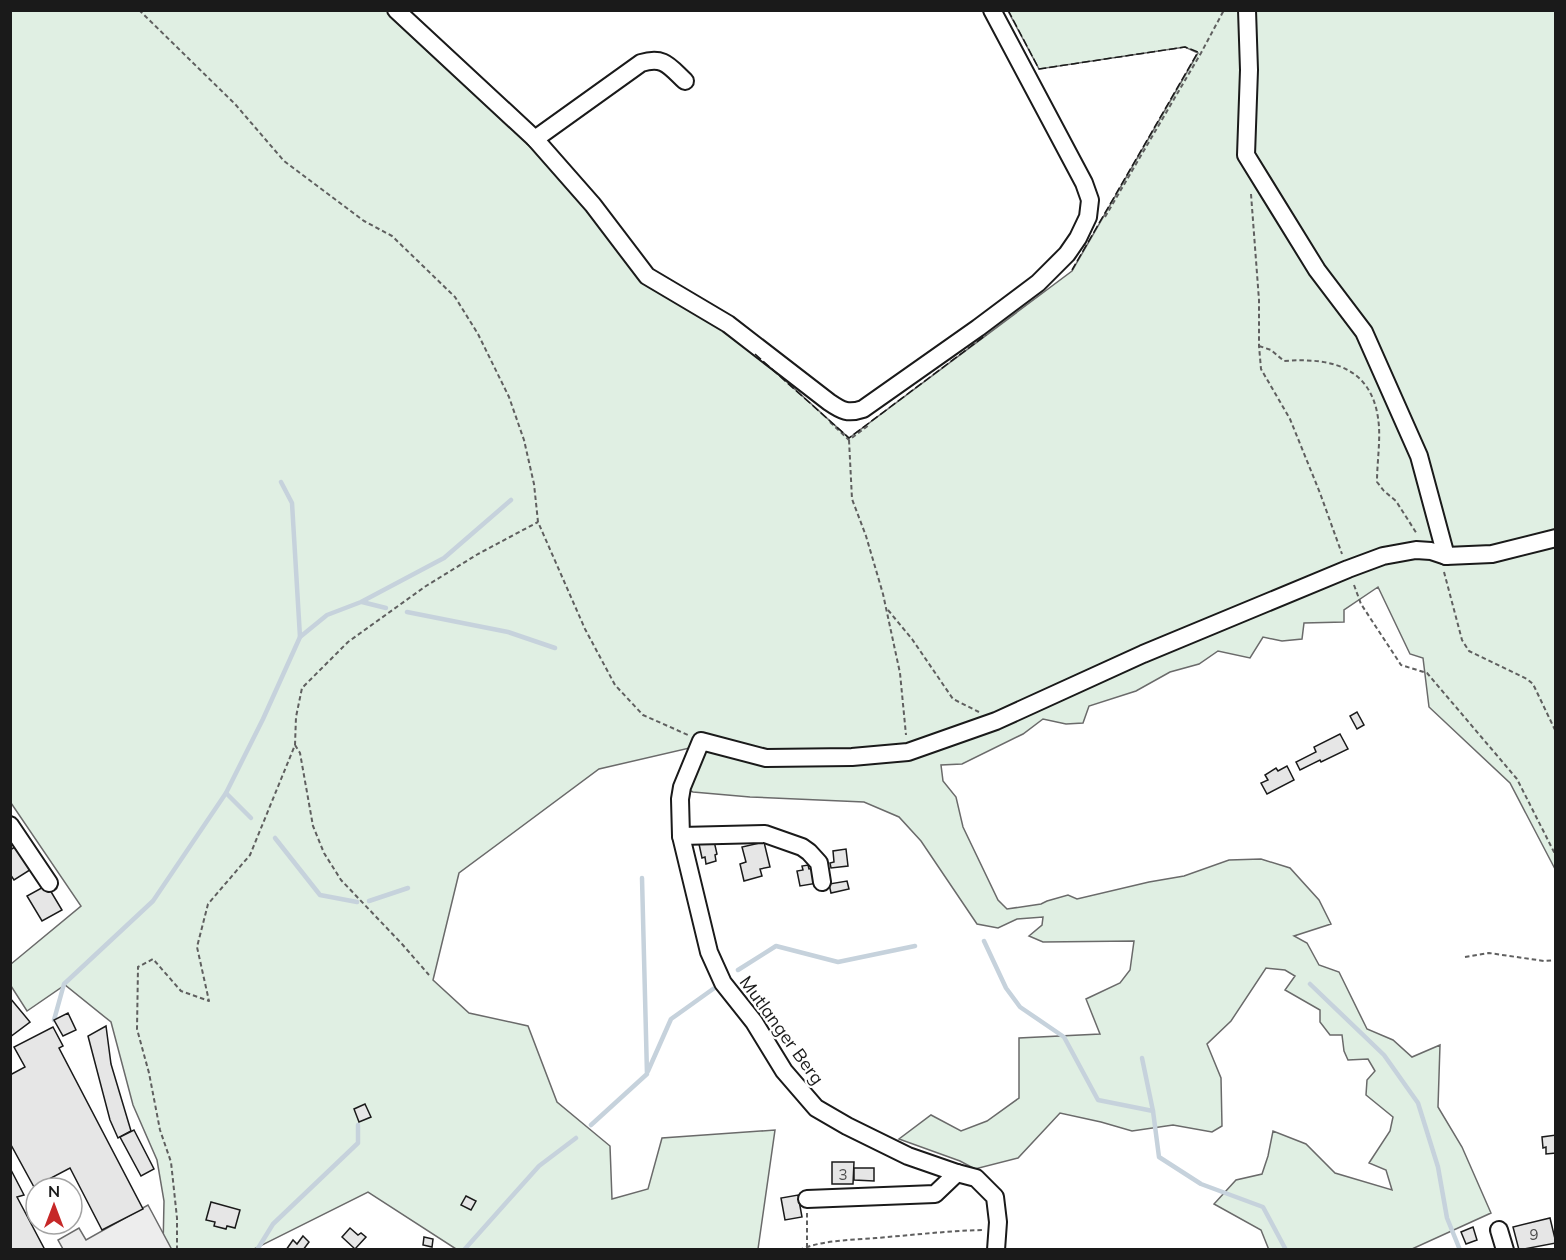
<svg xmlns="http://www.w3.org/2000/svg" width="1566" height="1260" font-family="Mulish,sans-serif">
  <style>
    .green { fill: #e0efe3; stroke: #6a6a6a; stroke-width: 1.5 }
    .parking { fill: #ededed; stroke: #6a6a6a; stroke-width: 1.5 }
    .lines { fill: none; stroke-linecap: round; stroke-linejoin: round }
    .stream { stroke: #c6d2dc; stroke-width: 4.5 }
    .building { fill: #e6e6e6; stroke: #1a1a1a; stroke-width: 1.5 }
    .minor-casing { stroke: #1a1a1a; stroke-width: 20 }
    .path { stroke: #5f5f5f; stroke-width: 2; stroke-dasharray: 4.5 3; stroke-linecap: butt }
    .minor { stroke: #fff; stroke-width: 16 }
    .fence { stroke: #1a1a1a; stroke-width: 1.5; stroke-dasharray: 8 3; stroke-linecap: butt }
    .labels { text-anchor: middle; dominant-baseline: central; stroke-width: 4.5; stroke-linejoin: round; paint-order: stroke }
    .number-label { font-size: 15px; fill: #4d4d4d }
    .street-label { font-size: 18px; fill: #1a1a1a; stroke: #fff }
  </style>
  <rect width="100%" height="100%" fill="#fff"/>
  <polygon class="green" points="10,11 388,11 541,153 646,282 737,337 849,438 1072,271 1198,53 1185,47 1039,69 1008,11 1555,11 1555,869 1510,783 1429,707 1423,658 1410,654 1378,587 1344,610 1344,622 1304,623 1302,639 1282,641 1263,637 1250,658 1218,651 1199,664 1170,672 1136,691 1089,706 1083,723 1066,724 1043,719 1023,734 962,764 941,765 943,781 956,797 963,827 998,900 1007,909 1041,904 1047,901 1068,895 1077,899 1149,882 1184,876 1229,860 1261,859 1290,868 1319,900 1331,924 1294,936 1307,943 1319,965 1339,972 1367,1029 1393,1040 1412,1057 1440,1045 1438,1107 1462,1147 1491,1213 1412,1249 1269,1250 1261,1230 1214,1204 1236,1180 1262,1174 1268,1156 1273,1131 1306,1144 1335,1173 1392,1190 1386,1170 1369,1163 1390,1131 1393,1117 1366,1095 1367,1080 1375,1071 1368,1059 1348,1060 1344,1051 1342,1035 1330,1035 1320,1022 1320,1010 1285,990 1295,976 1285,970 1266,968 1231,1021 1207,1044 1221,1078 1222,1126 1212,1132 1173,1125 1132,1131 1101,1122 1060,1113 1018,1158 975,1169 960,1161 899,1139 931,1115 961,1131 987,1121 1019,1098 1019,1038 1100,1034 1086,999 1120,983 1130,970 1134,941 1043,942 1029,936 1042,925 1043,917 1017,919 998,928 977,924 921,841 899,817 864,802 750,797 693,792 682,787 698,746 599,769 459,873 433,980 469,1013 528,1026 557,1102 610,1146 612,1199 648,1189 662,1138 775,1130 758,1249 456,1249 368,1192 254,1249 163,1249 164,1201 157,1160 133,1105 111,1022 65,985 27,1011 11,986 11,964 81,906 11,803"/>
  <polygon class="parking" points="148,1205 172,1250 63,1249 58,1240 79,1228 86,1240"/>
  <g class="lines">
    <g class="stream">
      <polyline points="281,482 292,503 300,637"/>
      <polyline points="362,602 386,608"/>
      <polyline points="407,612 508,632 555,648"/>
      <polyline points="226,793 251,818"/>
      <polyline points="275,838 320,895 357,902"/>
      <polyline points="369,901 408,888"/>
      <polyline points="984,941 1006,988 1020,1007 1064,1037 1098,1100 1153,1111 1159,1157 1201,1184 1263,1207 1286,1250"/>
      <polyline points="738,970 776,946 838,962 915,946"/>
      <polyline points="1310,984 1384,1055 1418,1103 1438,1167 1447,1218 1460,1250"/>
      <polyline points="54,1020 64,984 153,901 226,793 263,719 300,637 327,615 361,602 444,558 511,500"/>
      <polyline points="1142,1058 1153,1111"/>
      <polyline points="648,1071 671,1019 713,989"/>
      <polyline points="591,1125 647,1074 642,878"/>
      <polyline points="257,1250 273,1224 358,1143 358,1125"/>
      <polyline points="464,1250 539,1166 576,1138"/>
    </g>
  </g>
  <g class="building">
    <polygon points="1357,712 1364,725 1357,729 1350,716"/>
    <polygon points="1340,734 1348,749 1321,762 1320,760 1300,770 1296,762 1316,752 1314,747"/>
    <polygon points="1287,766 1294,780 1267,794 1261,783 1268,780 1265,775 1276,768 1278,771"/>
    <polygon points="714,841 717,854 715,855 716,861 706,864 705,857 702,858 699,844"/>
    <polygon points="764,842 770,867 760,869 762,876 744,881 740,864 746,862 742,847"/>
    <polygon points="18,845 33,868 14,880 10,874 10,850"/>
    <polygon points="846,849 848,866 831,868 830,863 834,862 833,851"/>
    <polygon points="808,865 809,869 815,868 818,883 800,886 797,871 803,870 802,866"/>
    <polygon points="847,881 849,889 831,893 829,884"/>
    <polygon points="47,885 62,910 42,921 27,896"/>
    <polygon points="10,998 30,1022 10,1037"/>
    <polygon points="68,1013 76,1030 63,1036 54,1020"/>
    <polygon points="106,1026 111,1064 131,1131 118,1138 110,1120 88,1036"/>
    <polygon points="53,1027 63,1046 59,1048 143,1209 102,1230 70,1168 34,1187 10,1143 10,1075 25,1067 14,1047"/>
    <polygon points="365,1104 371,1117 359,1122 354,1109"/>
    <polygon points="134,1130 154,1169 141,1176 120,1137"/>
    <polygon points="1556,1135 1556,1153 1546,1154 1546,1147 1543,1148 1542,1137"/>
    <polygon points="832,1162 854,1162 853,1184 832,1184"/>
    <polygon points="10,1168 24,1195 17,1197 45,1250 10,1250"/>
    <polygon points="854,1168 874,1168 874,1181 854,1180"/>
    <polygon points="798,1195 802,1217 785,1220 781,1198"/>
    <polygon points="466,1196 476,1201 471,1210 461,1205"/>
    <polygon points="211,1202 240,1210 235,1228 227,1226 226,1229 214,1226 215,1222 206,1220"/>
    <polygon points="1550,1218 1556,1243 1519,1250 1513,1227"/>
    <polygon points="1473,1227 1477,1240 1466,1244 1461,1232"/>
    <polygon points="350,1228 358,1235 361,1233 366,1237 355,1249 342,1237"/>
    <polygon points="303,1236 309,1242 303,1250 286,1250 293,1240 297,1244"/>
    <polygon points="424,1237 433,1239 432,1247 423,1245"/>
  </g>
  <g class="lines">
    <g class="minor-casing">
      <g id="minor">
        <path d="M 396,10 L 535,139 L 593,205 L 647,276 L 728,324 L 829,402 C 842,411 848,414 863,409 L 978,328 L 1038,283 L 1067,254 L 1078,238 L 1088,217 L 1090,200 L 1084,183 L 992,10"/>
        <polyline points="1247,10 1249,70 1246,155 1317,270 1364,332 1419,456 1446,556"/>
        <path d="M 535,139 L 641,63 C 664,56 669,66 685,81"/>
        <polyline points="10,825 49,883"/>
        <polyline points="681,836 765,834 802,847 809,852 819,863 822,882"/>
        <polyline points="957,1173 976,1178 995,1197 998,1222 996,1250"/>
        <polyline points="807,1199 935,1194 957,1173 908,1156 847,1126 816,1108 784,1071 754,1022 723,983 709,952 681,836 680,799 682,787 701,741 766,758 852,757 908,752 996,721 1143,654 1348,569 1383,556 1416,550 1431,551 1446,556 1492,554 1556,538"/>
        <polyline points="1499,1230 1505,1250"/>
      </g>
    </g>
    <g class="path">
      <polyline points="139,10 235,104 284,161 364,221 392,236 455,297 478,334 509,397 524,440 534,484 538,522 585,629 615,685 643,715 688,735"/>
      <polyline points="1251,194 1259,300 1259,346 1261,369 1290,419 1320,493 1342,554"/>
      <polyline points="1105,217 1201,53 1224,10"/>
      <path d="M 1259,346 L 1271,350 L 1284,361 C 1335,357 1375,369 1379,427 C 1380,445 1377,464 1377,482 L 1384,491 L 1396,501 L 1417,534"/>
      <polyline points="830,422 849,440 869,425"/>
      <polyline points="849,440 852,499 866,536 883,594 900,673 906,735"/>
      <polyline points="1444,572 1462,640 1469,651 1527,679 1533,684 1556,732"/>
      <polyline points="1354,585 1361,604 1401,665 1427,673 1517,779 1556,856"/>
      <polyline points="888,610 912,639 953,699 979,712"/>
      <polyline points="295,745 300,753 313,826 324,853 341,880 402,944 429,975"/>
      <polyline points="1465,957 1489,953 1544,961 1556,960"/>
      <polyline points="807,1213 807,1246"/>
      <polyline points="177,1250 177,1218 171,1162 160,1130 149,1073 137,1029 138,967 153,959 181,991 209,1001 197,947 208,904 250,855 295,745 296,717 302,688 348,642 426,586 478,554 538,522"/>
      <path d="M 799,1250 C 822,1240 851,1240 876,1238 C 912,1235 947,1231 982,1230"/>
    </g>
    <use href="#minor" class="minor"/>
    <g class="fence">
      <polyline points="1008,10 1039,69 1185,47 1198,52 1072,270"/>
      <polyline points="755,354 849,438 986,335"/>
    </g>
  </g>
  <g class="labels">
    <g class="number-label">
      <text x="843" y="1174">3</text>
      <text x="1534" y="1234">9</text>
    </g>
    <g class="street-label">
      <text transform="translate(782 1030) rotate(54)">Mutlanger Berg</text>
    </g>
  </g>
  <rect width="1566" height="1260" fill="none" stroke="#1a1a1a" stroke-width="24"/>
  <g transform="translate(54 1206)"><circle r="28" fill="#ffffff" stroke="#a3a3a3" stroke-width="1.5"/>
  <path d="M0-4.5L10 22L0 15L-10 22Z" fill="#c62828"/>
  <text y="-9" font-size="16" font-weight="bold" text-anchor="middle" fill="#1a1a1a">N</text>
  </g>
</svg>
